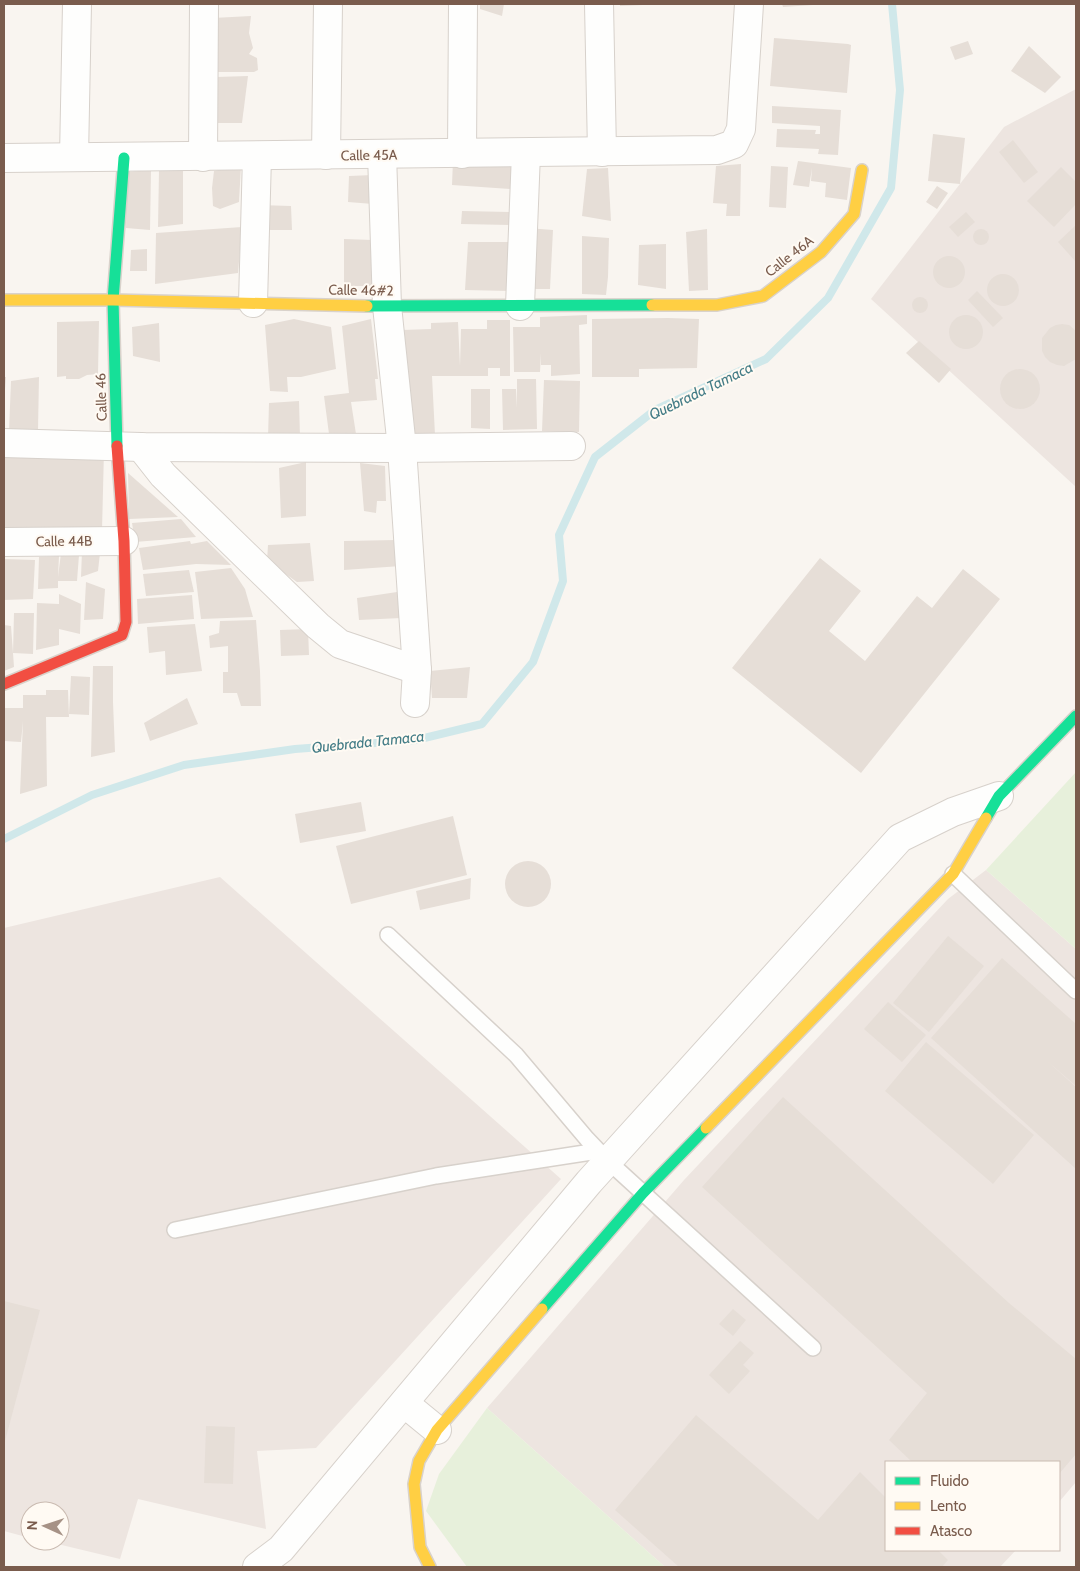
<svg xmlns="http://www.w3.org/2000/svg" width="1080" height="1571" font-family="Cabin,sans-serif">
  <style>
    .industrial { fill: #ede5e0 }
    .green { fill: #e7f0db }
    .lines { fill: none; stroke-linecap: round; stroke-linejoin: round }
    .stream { stroke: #d0e8ea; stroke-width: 8 }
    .building { fill: #e6ded7 }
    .lane-casing { stroke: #d7d1cb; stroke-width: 18 }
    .street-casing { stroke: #d7d1cb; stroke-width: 30 }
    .fast-casing { stroke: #d9d2cb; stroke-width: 14 }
    .slow-casing { stroke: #d9d2cb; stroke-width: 14 }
    .jam-casing { stroke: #d9d2cb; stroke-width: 14 }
    .lane { stroke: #fefefd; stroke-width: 15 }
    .street { stroke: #fefefd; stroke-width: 28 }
    .fast { stroke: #16e098; stroke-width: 11 }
    .slow { stroke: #ffcf43; stroke-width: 11 }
    .jam { stroke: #f24e42; stroke-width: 11 }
    .labels { text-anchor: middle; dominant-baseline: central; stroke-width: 4; stroke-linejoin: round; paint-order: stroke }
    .street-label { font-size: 14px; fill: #7a5c4d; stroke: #fffaf3 }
    .water-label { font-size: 15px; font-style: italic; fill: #437c86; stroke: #fffaf3 }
  </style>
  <rect width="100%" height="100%" fill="#f9f5f0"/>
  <g class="industrial">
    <polygon points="1076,89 1076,487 871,299 1004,127"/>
    <polygon points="986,870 1076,949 1076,1482 1059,1502 1059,1462 886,1462 886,1550 1016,1550 1000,1567 665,1567 487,1408 684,1180 948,899"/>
    <polygon points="220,877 561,1179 316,1448 257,1451 266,1529 138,1499 120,1559 45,1541 60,1541 60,1511 30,1511 30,1538 4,1531 4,928"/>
  </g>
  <g class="green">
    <polygon points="1076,772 1076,949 986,870"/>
    <polygon points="487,1408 665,1567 467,1567 426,1511 439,1474"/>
  </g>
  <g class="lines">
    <polyline class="stream" points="4,839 92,795 184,765 295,749 416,740 482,724 533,662 563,581 559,535 595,457 655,410 766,359 828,298 891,188 900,90 892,4"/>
  </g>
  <g class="building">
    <polygon points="480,4 504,4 502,16 480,9"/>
    <polygon points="620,4 643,4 643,5 620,6"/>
    <polygon points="782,4 813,4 813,5 783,7"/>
    <polygon points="251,16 249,33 253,48 249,54 257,58 258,70 254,72 211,72 213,18"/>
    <polygon points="774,38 848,44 851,45 847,93 770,86"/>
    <polygon points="968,41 973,54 955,60 950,47"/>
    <polygon points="1029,46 1061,77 1045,93 1011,71"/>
    <polygon points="248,76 242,123 217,123 216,77"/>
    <polygon points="772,106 841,110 838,155 818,154 819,149 776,147 777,129 816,130 815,134 820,134 820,126 772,123"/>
    <polygon points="933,134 965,138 960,184 928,181"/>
    <polygon points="1013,140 1038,172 1024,183 999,152"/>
    <polygon points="514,158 511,189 452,185 453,160"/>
    <polygon points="798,161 851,168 847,200 825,197 826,183 811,181 812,168 809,187 793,185"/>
    <polygon points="741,164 740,216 726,216 727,204 713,203 716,166"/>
    <polygon points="241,165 239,202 220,209 213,206 212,188 214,171"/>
    <polygon points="771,166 788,167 786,208 769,207"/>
    <polygon points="183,167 183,224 158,227 159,170"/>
    <polygon points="1061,167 1076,182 1076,204 1054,227 1027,201"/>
    <polygon points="608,168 611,221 582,216 587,169"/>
    <polygon points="151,170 150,230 126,228 127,172"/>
    <polygon points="373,175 373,204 348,202 349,176"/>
    <polygon points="937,186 948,193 937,209 926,202"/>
    <polygon points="259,205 291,206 292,230 257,230"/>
    <polygon points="462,211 511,212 510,225 461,224"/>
    <polygon points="966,212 975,222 958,237 949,227"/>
    <polygon points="1076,225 1076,262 1058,242"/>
    <polygon points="242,227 238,273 155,284 156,233"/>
    <polygon points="527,228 553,230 550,289 523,289"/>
    <circle cx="981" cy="237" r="8"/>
    <polygon points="707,229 708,290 689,291 686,232"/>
    <polygon points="582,236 609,238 608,277 606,295 582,294"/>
    <polygon points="344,239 373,240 373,286 344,286"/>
    <polygon points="468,242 512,242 509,291 465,290"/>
    <polygon points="666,244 666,289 638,285 639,245"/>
    <polygon points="147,249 147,271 130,271 131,250"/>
    <circle cx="949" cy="272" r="16"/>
    <circle cx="1003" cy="290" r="16"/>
    <polygon points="977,291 1003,318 993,327 968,300"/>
    <circle cx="920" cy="305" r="8"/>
    <circle cx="966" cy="332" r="17"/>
    <polygon points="587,315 587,324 579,325 580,374 551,376 551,365 541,365 541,353 540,372 514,372 513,327 540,327 540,317"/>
    <polygon points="668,318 699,319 697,368 639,369 639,377 592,377 592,319"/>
    <polygon points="294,319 331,327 336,369 301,377 287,377 288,392 270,391 265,325"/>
    <polygon points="371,319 378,379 375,379 377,400 351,402 356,434 329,434 324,396 349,393 342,326"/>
    <polygon points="487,320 510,320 510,376 500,376 500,368 488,368 488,376 432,376 435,435 406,436 402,330 431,329 431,323 458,322 460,366 461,329 487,329"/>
    <polygon points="99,321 98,374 87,375 79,379 66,379 66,376 57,377 57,322"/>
    <polygon points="159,323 160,362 133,356 132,327"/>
    <polygon points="1062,324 1069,325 1076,331 1076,359 1064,366 1057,365 1050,362 1045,357 1042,351 1042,338 1050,328 1056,325"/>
    <polygon points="919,341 951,369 939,383 906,353"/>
    <circle cx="1020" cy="389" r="20"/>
    <polygon points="4,377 6,377 5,390 4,390"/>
    <polygon points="39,377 38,430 9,431 11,381"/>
    <polygon points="517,379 536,379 537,429 503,430 502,389 516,389 517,408"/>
    <polygon points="544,380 580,381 579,432 542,431"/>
    <polygon points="471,389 490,389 490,429 471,428"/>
    <polygon points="299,401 300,437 268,438 269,403"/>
    <polygon points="104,450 102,531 4,531 4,453"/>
    <polygon points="306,462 306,516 281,518 279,468"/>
    <polygon points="360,463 385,466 386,501 377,501 376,513 364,511"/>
    <polygon points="128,473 178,517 129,519"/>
    <polygon points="181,519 196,537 135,542 132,523"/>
    <polygon points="396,540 401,566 344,570 344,541"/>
    <polygon points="190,541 191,544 207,541 231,565 196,564 143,570 139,548"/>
    <polygon points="310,543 314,581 297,582 267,561 268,545"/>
    <polygon points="82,551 100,553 98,571 81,577"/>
    <polygon points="61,553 79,555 77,581 58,581 58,588 38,589 39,557 59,556 58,577"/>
    <polygon points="820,558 861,591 829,631 865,661 917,596 932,608 963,569 1000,599 861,773 732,668"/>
    <polygon points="4,559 35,560 33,599 4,600"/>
    <polygon points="231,568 245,589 253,617 201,619 195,572"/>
    <polygon points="189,570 194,592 146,596 143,574"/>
    <polygon points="86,582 105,589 103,619 84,620"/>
    <polygon points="397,592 401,618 359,620 357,598"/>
    <polygon points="59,594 81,604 80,634 59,629 59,645 36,650 37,603 59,604"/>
    <polygon points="192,595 194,619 138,624 137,599"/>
    <polygon points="14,613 34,613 33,654 13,653 14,667 4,671 4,625 11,626 13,653"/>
    <polygon points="256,620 260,671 261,706 241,706 237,693 223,693 223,672 228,672 228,646 210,648 209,636 219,633 220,621"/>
    <polygon points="195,624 202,671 166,675 165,651 149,653 147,627"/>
    <polygon points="308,629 309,655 281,656 280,630"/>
    <polygon points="93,666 113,666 113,702 115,752 91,757"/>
    <polygon points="470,667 467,698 432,698 430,671"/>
    <polygon points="71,676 90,677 89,715 69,714"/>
    <polygon points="46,690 68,690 69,717 46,717 47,786 20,794 23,721 21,742 4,741 4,708 23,708 23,695 46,695"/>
    <polygon points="187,698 198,724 150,741 144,723"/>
    <polygon points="361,802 366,831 300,843 295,814"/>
    <polygon points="453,816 467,875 351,904 336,846"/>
    <circle cx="528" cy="884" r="23"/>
    <polygon points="471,878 470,899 420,910 416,891"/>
    <polygon points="948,936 984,966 929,1032 893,1003"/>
    <polygon points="1002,958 1076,1024 1076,1086 1046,1060 1076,1087 1076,1169 931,1038"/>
    <polygon points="888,1002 926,1035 902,1062 864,1029"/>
    <polygon points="926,1042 1034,1135 993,1184 885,1091"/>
    <polygon points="783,1097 1009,1303 1076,1359 1076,1454 1059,1474 1059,1462 912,1462 889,1440 927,1393 702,1187"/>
    <polygon points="4,1301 40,1310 4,1445"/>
    <polygon points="733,1309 746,1320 733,1336 719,1324"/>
    <polygon points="740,1341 754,1353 743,1365 750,1371 729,1394 709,1375"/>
    <polygon points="696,1415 818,1520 860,1472 886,1498 886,1550 938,1550 948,1560 942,1567 679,1567 615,1510"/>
    <polygon points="206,1426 235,1427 233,1484 204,1483"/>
  </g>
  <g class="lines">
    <g class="lane-casing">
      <g id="lane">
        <polyline points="953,874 1076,991"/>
        <polyline points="388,935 516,1055 587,1139 608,1161 813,1348"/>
        <polyline points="175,1230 436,1176 598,1151"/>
      </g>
    </g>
    <g class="street-casing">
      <g id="street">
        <polyline points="599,4 602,152"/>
        <polyline points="382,154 387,306 402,448 417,670 415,703"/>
        <polyline points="462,154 463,4"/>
        <polyline points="326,155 328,4"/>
        <polyline points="74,157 77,4"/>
        <polyline points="203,157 204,4"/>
        <polyline points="4,158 717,150 734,144 741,129 749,4"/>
        <polyline points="253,303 257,156"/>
        <polyline points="520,306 526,153"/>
        <polyline points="4,443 141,447 402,448 571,446"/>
        <polyline points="141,447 163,475 318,626 340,644 417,670"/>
        <polyline points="4,542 124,541"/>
        <polyline points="404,1403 437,1430"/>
        <polyline points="257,1567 281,1549 589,1182 900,838 953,812 999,796"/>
      </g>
    </g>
    <g class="fast-casing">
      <g id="fast">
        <polyline points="367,306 652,305"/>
        <polyline points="117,446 113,300 124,158"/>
        <polyline points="986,818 999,796 1076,716"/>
        <polyline points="542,1309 643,1193 706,1128"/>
      </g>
    </g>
    <g class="slow-casing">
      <g id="slow">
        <polyline points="4,300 113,300 367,306"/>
        <polyline points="652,305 717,305 763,296 821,252 854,214 862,170"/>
        <polyline points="706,1128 953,874 986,818"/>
        <polyline points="430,1567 420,1547 414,1484 419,1461 437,1430 542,1309"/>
      </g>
    </g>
    <g class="jam-casing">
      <polyline id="jam" points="4,684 122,635 126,622 124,541 117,446"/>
    </g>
    <use href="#lane" class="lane"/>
    <use href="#street" class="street"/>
    <use href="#fast" class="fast"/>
    <use href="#slow" class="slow"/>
    <use href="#jam" class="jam"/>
  </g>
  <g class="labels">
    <g class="street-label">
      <text transform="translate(369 155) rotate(-1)">Calle 45A</text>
      <text transform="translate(789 256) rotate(-38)">Calle 46A</text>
      <text transform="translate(361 290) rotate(1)">Calle 46#2</text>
      <text transform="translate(101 397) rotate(-92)">Calle 46</text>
      <text transform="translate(64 541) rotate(-1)">Calle 44B</text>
    </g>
    <g class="water-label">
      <text transform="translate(701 391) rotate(-26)">Quebrada Tamaca</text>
      <text transform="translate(368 742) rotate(-6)">Quebrada Tamaca</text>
    </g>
  </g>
  <rect width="1080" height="1571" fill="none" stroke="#7a5c4d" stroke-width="10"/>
  <rect x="885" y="1461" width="175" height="90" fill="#fffaf3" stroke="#cabbb1"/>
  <rect x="895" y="1477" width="25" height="8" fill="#16e098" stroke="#cabbb1"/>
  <text x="930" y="1486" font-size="15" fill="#7a5c4d">Fluido</text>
  <rect x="895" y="1502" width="25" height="8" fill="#ffcf43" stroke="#cabbb1"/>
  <text x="930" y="1511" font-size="15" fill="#7a5c4d">Lento</text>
  <rect x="895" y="1527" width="25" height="8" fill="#f24e42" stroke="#cabbb1"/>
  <text x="930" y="1536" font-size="15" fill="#7a5c4d">Atasco</text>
  <g transform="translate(45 1526) rotate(273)"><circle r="24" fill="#fffaf3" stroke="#cabbb1"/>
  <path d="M0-4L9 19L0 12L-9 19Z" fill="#a69286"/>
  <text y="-8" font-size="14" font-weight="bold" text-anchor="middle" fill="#7a5c4d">N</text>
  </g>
</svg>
